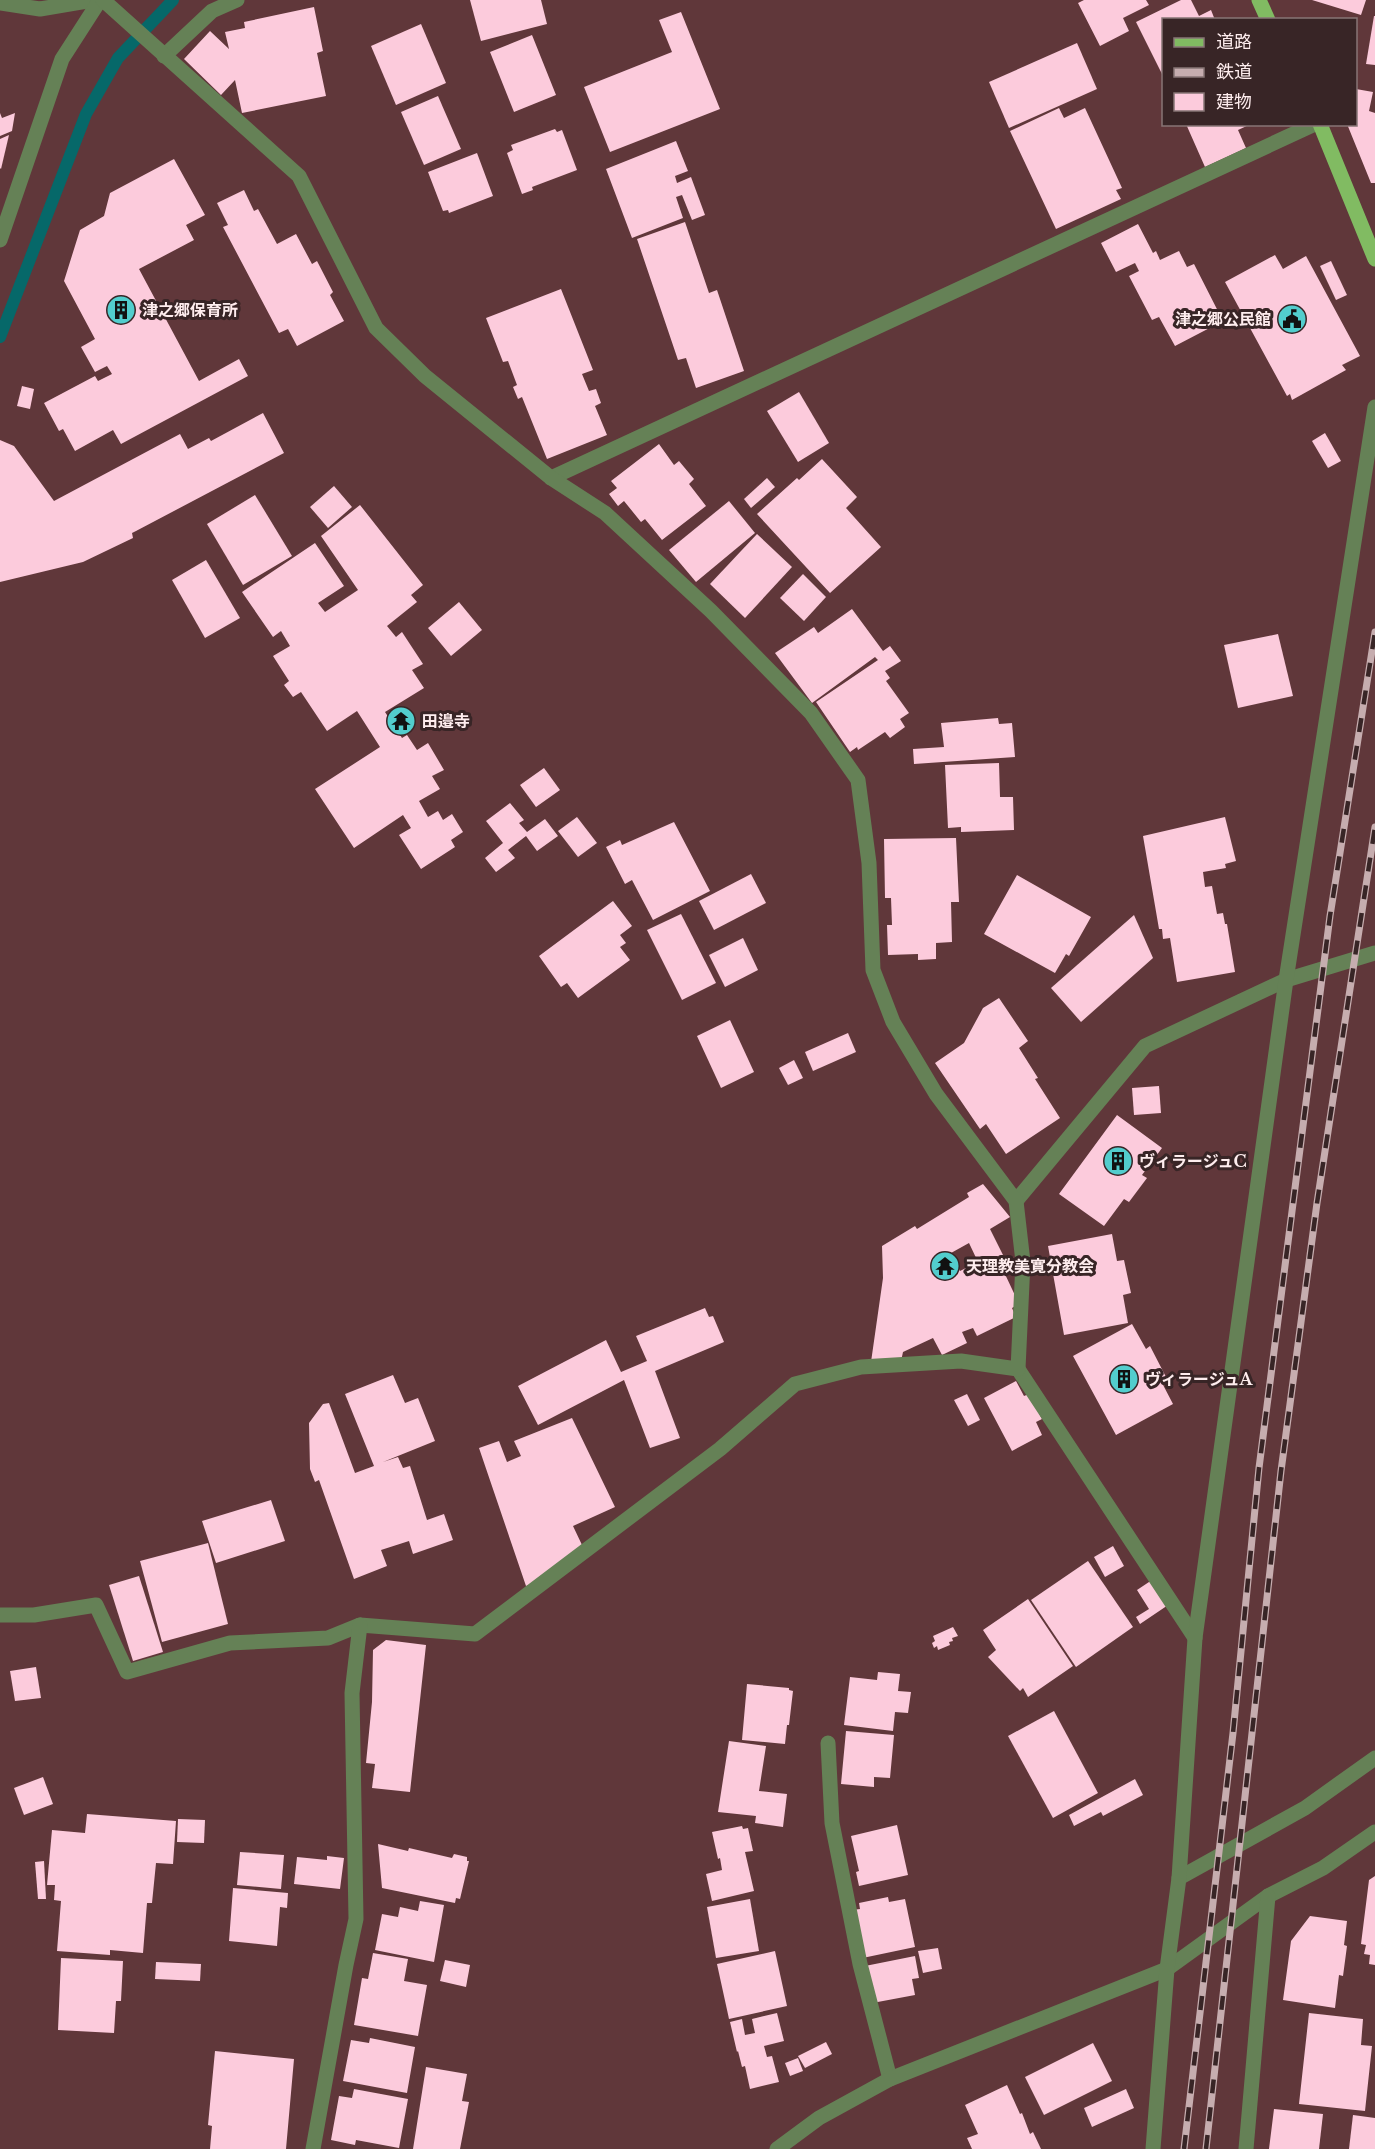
<svg xmlns="http://www.w3.org/2000/svg" width="1375" height="2149" font-family="'Libre Baskerville','Noto Sans JP',serif">
  <style>
    .lines { fill: none; stroke-linecap: round; stroke-linejoin: round }
    .stream { stroke: #066869; stroke-width: 12 }
    .building { fill: #fccbdc; fill-rule: evenodd }
    .minor { stroke: #658156; stroke-width: 15 }
    .major { stroke: #81bb62; stroke-width: 15 }
    .rail-casing { stroke: #c6adaf; stroke-width: 7 }
    .rail { stroke: #382526; stroke-width: 4.5; stroke-dasharray: 14; stroke-linecap: butt }
    .labels { text-anchor: middle; dominant-baseline: central; stroke-width: 6; stroke-linejoin: round; paint-order: stroke }
    .poi-label { font-size: 16px; font-weight: bold; fill: #feedee; stroke: #382526; text-anchor: start }
  </style>
  <rect width="100%" height="100%" fill="#60373a"/>
  <g class="lines">
    <polyline class="stream" points="0,337 86,114 118,58 173,0"/>
  </g>
  <g class="building">
    <polygon points="470,0 541,0 547,24 481,41"/>
    <polygon points="1084,0 1146,0 1149,5 1123,18 1129,31 1100,46 1078,3"/>
    <polygon points="1181,0 1191,0 1199,16 1211,10 1215,20 1164,20 1164,78 1136,22"/>
    <polygon points="1312,0 1366,0 1361,15"/>
    <polygon points="314,7 323,51 317,53 326,96 242,113 235,80 221,95 184,59 210,31 229,49 225,32 245,28 244,22"/>
    <polygon points="681,12 720,109 610,152 584,87 672,52 659,20"/>
    <polygon points="1374,16 1375,16 1375,65 1366,64"/>
    <polygon points="421,24 446,83 396,105 371,46"/>
    <polygon points="532,35 556,95 514,112 490,52"/>
    <polygon points="1077,43 1097,89 1009,128 989,82"/>
    <polygon points="1356,89 1373,92 1369,111 1375,113 1375,183 1371,183 1347,124 1356,124"/>
    <polygon points="438,96 461,149 424,165 401,112"/>
    <polygon points="1059,108 1064,118 1085,108 1122,188 1116,190 1121,199 1056,229 1010,131"/>
    <polygon points="0,113 2,118 15,113 12,131 0,136"/>
    <polygon points="1186,124 1251,124 1238,130 1246,148 1205,167"/>
    <polygon points="555,129 557,132 562,130 577,170 532,187 533,190 522,194 507,153 513,150 511,145"/>
    <polygon points="9,135 1,169 0,168 0,139"/>
    <polygon points="676,141 688,171 675,176 677,183 691,177 705,215 692,220 682,195 676,197 683,218 632,238 606,169"/>
    <polygon points="477,153 493,196 449,213 448,210 443,211 428,172"/>
    <polygon points="174,159 205,215 186,225 194,240 139,269 199,381 239,359 248,376 121,444 113,430 75,451 63,429 59,431 44,403 95,376 98,381 112,374 107,366 95,372 81,347 95,339 64,281 80,230 104,216 110,193"/>
    <polygon points="244,190 254,211 258,209 277,244 296,234 312,264 317,261 333,292 330,295 344,321 297,346 288,329 279,333 223,227 228,225 217,203"/>
    <polygon points="685,222 709,293 717,290 744,371 696,388 686,358 678,360 637,239"/>
    <polygon points="1138,224 1153,253 1156,251 1160,260 1179,251 1187,267 1194,264 1223,321 1175,346 1159,317 1152,320 1129,276 1139,271 1135,263 1116,272 1101,243"/>
    <polygon points="1275,255 1283,269 1306,256 1360,356 1342,365 1346,370 1292,400 1290,394 1287,396 1225,282"/>
    <polygon points="1331,261 1347,295 1336,300 1320,266"/>
    <polygon points="561,289 593,370 582,374 589,391 596,389 601,403 595,406 607,435 547,459 522,397 518,399 513,387 517,385 508,361 503,362 486,318"/>
    <polygon points="22,386 34,389 30,409 17,406"/>
    <polygon points="799,392 829,443 798,462 767,411"/>
    <polygon points="263,413 284,453 136,531 132,533 133,538 83,562 0,582 0,440 14,446 54,501 180,434 188,449 209,438 211,441"/>
    <polygon points="1325,433 1341,461 1328,468 1312,441"/>
    <polygon points="659,444 674,465 679,461 694,479 689,484 706,506 662,540 645,519 641,522 624,501 618,506 609,494 617,488 611,481"/>
    <polygon points="822,459 857,497 846,508 881,547 830,593 757,514 797,478 799,480"/>
    <polygon points="767,478 775,487 751,508 744,499"/>
    <polygon points="334,486 352,507 328,528 310,507"/>
    <polygon points="255,495 292,556 243,585 207,524"/>
    <polygon points="729,501 755,533 696,582 669,550"/>
    <polygon points="360,505 423,585 411,595 417,602 387,626 396,637 402,632 423,664 412,670 424,688 385,712 402,738 407,735 417,750 428,743 444,770 432,776 440,789 419,801 428,817 438,811 443,820 452,814 463,832 451,840 455,847 421,869 399,835 411,828 403,815 354,848 315,789 380,747 357,711 327,731 301,692 293,697 284,685 289,681 273,656 290,646 281,631 273,637 242,592 315,543 344,586 318,603 325,612 358,590 321,536"/>
    <polygon points="757,534 792,567 745,618 710,584"/>
    <polygon points="206,560 240,618 205,638 172,580"/>
    <polygon points="803,574 826,597 804,621 780,598"/>
    <polygon points="459,602 482,630 451,656 428,628"/>
    <polygon points="852,609 883,651 890,646 901,661 885,671 890,678 886,681 909,713 900,719 905,727 890,738 885,732 858,750 857,747 850,752 816,702 878,660 875,657 812,703 775,653 814,627 818,633"/>
    <polygon points="1278,634 1293,696 1238,708 1224,645"/>
    <polygon points="998,718 999,724 1012,723 1015,757 914,764 913,749 944,747 941,723"/>
    <polygon points="999,763 1000,797 1013,797 1014,830 961,832 961,827 948,828 945,765"/>
    <polygon points="544,768 560,790 536,807 520,785"/>
    <polygon points="510,803 524,820 519,823 527,832 545,819 558,836 537,851 526,836 508,850 515,858 496,872 485,858 503,843 486,821"/>
    <polygon points="577,817 597,843 578,857 558,831"/>
    <polygon points="1225,817 1236,861 1225,864 1226,868 1203,872 1205,887 1212,886 1217,914 1223,913 1225,924 1227,924 1235,972 1177,982 1170,938 1163,939 1162,929 1159,929 1143,836"/>
    <polygon points="674,822 710,891 653,920 632,880 625,884 606,847 620,840 622,845"/>
    <polygon points="956,838 959,902 951,902 952,942 936,943 936,959 918,960 918,954 888,955 887,925 892,925 891,898 885,898 884,839"/>
    <polygon points="751,874 766,903 714,930 699,901"/>
    <polygon points="1017,875 1091,917 1069,956 1066,954 1055,973 984,934"/>
    <polygon points="613,901 632,926 620,935 626,943 620,947 630,960 578,998 567,983 561,987 539,956"/>
    <polygon points="681,914 716,983 682,1000 647,930"/>
    <polygon points="1134,915 1153,958 1081,1022 1051,988"/>
    <polygon points="743,938 758,970 725,987 709,955"/>
    <polygon points="999,998 1028,1041 1019,1048 1038,1078 1035,1079 1060,1118 1006,1154 986,1124 980,1129 935,1063 964,1043 983,1008"/>
    <polygon points="730,1020 754,1072 721,1088 697,1036"/>
    <polygon points="848,1033 856,1052 813,1071 805,1052"/>
    <polygon points="794,1060 803,1078 788,1085 779,1068"/>
    <polygon points="1159,1086 1161,1113 1134,1115 1132,1088"/>
    <polygon points="1117,1115 1162,1148 1142,1175 1147,1178 1129,1202 1124,1199 1104,1226 1059,1194"/>
    <path d="M 983,1184 L 1010,1217 L 990,1229 L 1010,1269 L 1004,1272 L 1019,1304 L 1012,1308 L 1016,1317 L 977,1336 L 973,1328 L 962,1332 L 967,1343 L 942,1355 L 933,1338 L 903,1352 L 900,1366 L 871,1362 L 883,1278 L 882,1246 L 915,1226 L 917,1229 L 969,1197 L 967,1193 ZM 969,1243 L 978,1262 L 960,1271 L 951,1253 Z"/>
    <polygon points="1112,1234 1117,1261 1124,1260 1131,1293 1123,1295 1128,1323 1064,1335 1048,1246"/>
    <polygon points="705,1308 709,1317 713,1316 724,1342 655,1371 680,1438 650,1448 624,1380 538,1425 518,1386 606,1340 621,1372 647,1361 636,1336"/>
    <polygon points="1132,1324 1146,1349 1150,1346 1166,1377 1161,1381 1173,1404 1116,1435 1073,1356"/>
    <polygon points="393,1375 405,1403 418,1398 435,1441 383,1462 398,1457 403,1468 410,1466 427,1520 444,1514 453,1540 413,1554 409,1541 381,1550 387,1566 354,1579 319,1480 315,1482 310,1469 309,1423 323,1404 329,1403 355,1473 374,1466 345,1394"/>
    <polygon points="1016,1381 1024,1396 1029,1394 1042,1419 1036,1422 1042,1435 1012,1451 984,1398"/>
    <polygon points="967,1394 980,1420 968,1426 954,1400"/>
    <polygon points="572,1418 615,1507 573,1526 582,1545 544,1581 526,1586 479,1448 499,1441 507,1462 521,1456 514,1441"/>
    <polygon points="271,1500 285,1541 216,1563 202,1521"/>
    <polygon points="208,1543 228,1624 162,1642 140,1561"/>
    <polygon points="1113,1546 1124,1566 1105,1577 1094,1557"/>
    <polygon points="1088,1561 1133,1627 1076,1667 1031,1600"/>
    <polygon points="1161,1574 1177,1599 1140,1624 1136,1617 1149,1609 1137,1590"/>
    <polygon points="139,1576 163,1652 133,1661 109,1585"/>
    <polygon points="1028,1599 1073,1666 1028,1697 1023,1688 1020,1691 988,1657 996,1650 983,1630"/>
    <polygon points="953,1627 958,1636 952,1638 953,1641 949,1642 950,1645 938,1650 937,1646 934,1648 932,1643 935,1641 933,1636"/>
    <polygon points="386,1640 426,1645 410,1792 372,1788 375,1764 366,1763 372,1702 373,1650"/>
    <polygon points="36,1667 41,1698 15,1701 10,1671"/>
    <polygon points="878,1672 900,1674 898,1691 911,1692 908,1713 895,1712 893,1731 844,1725 850,1677 877,1680"/>
    <polygon points="747,1684 789,1688 789,1690 793,1691 789,1725 787,1725 785,1744 742,1740"/>
    <polygon points="1054,1711 1098,1793 1053,1818 1008,1736"/>
    <polygon points="846,1731 894,1735 890,1778 874,1777 874,1787 841,1784"/>
    <polygon points="729,1741 766,1746 759,1791 787,1794 783,1827 755,1823 756,1816 718,1812"/>
    <polygon points="43,1777 53,1804 24,1815 14,1788"/>
    <polygon points="1135,1779 1143,1795 1103,1816 1101,1812 1074,1826 1069,1815"/>
    <polygon points="87,1814 176,1821 173,1864 156,1863 152,1903 147,1903 143,1953 110,1950 110,1955 57,1951 61,1901 54,1900 55,1885 47,1885 52,1830 85,1833"/>
    <polygon points="178,1819 205,1820 204,1843 177,1842"/>
    <polygon points="897,1825 908,1875 859,1886 856,1872 859,1871 851,1836"/>
    <polygon points="742,1826 743,1829 748,1828 753,1851 745,1852 754,1891 712,1901 706,1874 722,1870 720,1858 718,1859 712,1832"/>
    <polygon points="378,1844 408,1851 409,1848 452,1858 454,1854 467,1857 467,1861 469,1861 460,1899 456,1898 455,1903 382,1888"/>
    <polygon points="240,1852 284,1855 281,1889 237,1885"/>
    <polygon points="327,1856 344,1858 340,1889 294,1884 297,1857 327,1860"/>
    <polygon points="44,1861 46,1899 38,1899 35,1862"/>
    <polygon points="1375,1876 1375,1965 1369,1964 1370,1955 1364,1954 1366,1945 1361,1944 1369,1880"/>
    <polygon points="233,1888 288,1893 287,1908 280,1907 277,1946 229,1941"/>
    <polygon points="888,1897 889,1902 905,1899 915,1947 853,1960 852,1910 860,1909 859,1903"/>
    <polygon points="750,1899 759,1951 716,1958 707,1907"/>
    <polygon points="420,1901 444,1905 434,1962 375,1950 382,1914 398,1917 400,1907 418,1911"/>
    <polygon points="1310,1916 1347,1921 1344,1945 1347,1946 1343,1976 1339,1975 1335,2008 1283,2000 1291,1941"/>
    <polygon points="938,1948 942,1969 923,1973 918,1951"/>
    <polygon points="775,1951 787,2006 729,2019 717,1964"/>
    <polygon points="373,1953 408,1959 404,1981 427,1985 418,2036 354,2025 362,1978 368,1979"/>
    <polygon points="915,1956 919,1978 912,1979 915,1995 867,2004 860,1967"/>
    <polygon points="61,1958 123,1961 121,2001 116,2001 114,2033 58,2030"/>
    <polygon points="445,1960 470,1965 466,1987 440,1981"/>
    <polygon points="156,1962 201,1964 200,1981 155,1979"/>
    <polygon points="777,2013 784,2041 764,2046 767,2057 772,2056 779,2082 750,2089 745,2066 742,2067 738,2051 737,2052 730,2022 742,2019 745,2035 755,2033 752,2019"/>
    <polygon points="1309,2013 1363,2019 1361,2045 1372,2046 1365,2111 1299,2104"/>
    <polygon points="370,2038 415,2047 407,2093 343,2081 351,2040 369,2043"/>
    <polygon points="826,2042 832,2054 805,2068 798,2056"/>
    <polygon points="1093,2043 1112,2081 1044,2115 1025,2077"/>
    <polygon points="215,2051 294,2059 286,2149 210,2149 212,2126 208,2125"/>
    <polygon points="798,2058 803,2071 790,2076 785,2063"/>
    <polygon points="426,2067 467,2074 462,2101 469,2102 460,2149 413,2149"/>
    <polygon points="1007,2085 1020,2114 1022,2113 1030,2134 1033,2132 1041,2149 972,2149 967,2138 978,2134 965,2105"/>
    <polygon points="354,2089 408,2099 399,2148 356,2140 355,2145 331,2140 339,2096 352,2098"/>
    <polygon points="1126,2089 1134,2108 1092,2127 1084,2108"/>
    <polygon points="1274,2109 1323,2114 1319,2149 1269,2149"/>
    <polygon points="1353,2115 1375,2118 1375,2149 1349,2149"/>
  </g>
  <g class="lines">
    <g class="minor">
      <polyline points="0,3 40,9 93,0"/>
      <polyline points="164,56 212,11 237,0"/>
      <polyline points="0,240 62,59 100,0"/>
      <polyline points="551,478 1315,124"/>
      <polyline points="1016,1201 1145,1046 1286,980 1375,953"/>
      <polyline points="1018,1369 1195,1638"/>
      <polyline points="0,1615 34,1615 96,1605 127,1672 230,1643 328,1638 360,1625 475,1634 720,1449 795,1384 861,1367 961,1361 1018,1369 1023,1262 1016,1201 936,1094 893,1022 873,970 869,863 858,780 811,713 711,611 605,513 551,478 425,376 376,328 299,176 103,0"/>
      <polyline points="828,1743 832,1823 860,1964 890,2079"/>
      <polyline points="1179,1878 1305,1808 1375,1758"/>
      <polyline points="313,2149 346,1965 356,1919 352,1693 360,1625"/>
      <polyline points="777,2149 819,2118 890,2079 1167,1969 1268,1896 1323,1868 1375,1832"/>
      <polyline points="1153,2149 1167,1969 1179,1878 1195,1638 1286,980 1375,407"/>
      <polyline points="1246,2149 1268,1896"/>
    </g>
    <g class="major">
      <polyline points="1259,0 1268,20"/>
      <polyline points="1320,124 1375,259"/>
    </g>
    <g class="rail-casing">
      <g id="rail">
        <polyline points="1184,2149 1233,1733 1259,1468 1330,916 1375,632"/>
        <polyline points="1206,2149 1281,1471 1317,1203 1375,827"/>
      </g>
    </g>
    <use href="#rail" class="rail"/>
  </g>
  <defs>
    <g id="building-disc" transform="scale(1.5)"><circle r="9.5" fill="#52cdcd" stroke="#382526"/><path d="M-4-6H4V6H1V3H-1V6H-4ZM-2.5-4.3h1.7v1.8h-1.7ZM.8-4.3h1.7v1.8H.8ZM-2.5-1h1.7V.8h-1.7ZM.8-1h1.7V.8H.8Z" fill="#111"/></g>
    <g id="civic-disc" transform="scale(1.5)"><circle r="9.5" fill="#52cdcd" stroke="#382526"/><path d="M-.6-6.5H3V-4.5H.6V-3L4-1V1h2V6H-6V1h2V-1L-.6-3ZM-1.2 2.5V6h2.4V2.5Z" fill="#111"/></g>
    <g id="temple-disc" transform="scale(1.5)"><circle r="9.5" fill="#52cdcd" stroke="#382526"/><path d="M0-6L5-2H3V0L6.5 2.5H4V6H1.5V3h-3V6H-4V2.5H-6.5L-3 0V-2H-5Z" fill="#111"/></g>
  </defs>
  <g fill-rule="evenodd">
    <use href="#building-disc" x="121" y="310"/>
    <use href="#civic-disc" x="1292" y="319"/>
    <use href="#temple-disc" x="401" y="721"/>
    <use href="#building-disc" x="1118" y="1161"/>
    <use href="#temple-disc" x="945" y="1266"/>
    <use href="#building-disc" x="1124" y="1379"/>
  </g>
  <g class="labels">
    <g class="poi-label">
      <text x="142" y="310">津之郷保育所</text>
      <text x="1271" y="319" text-anchor="end">津之郷公民館</text>
      <text x="422" y="721">田邉寺</text>
      <text x="1139" y="1161">ヴィラージュC</text>
      <text x="966" y="1266">天理教美寛分教会</text>
      <text x="1145" y="1379">ヴィラージュA</text>
    </g>
  </g>
  <rect x="1162" y="18" width="195" height="108" fill="#382526" stroke="#877576" stroke-width="1.5"/>
  <rect x="1174" y="38" width="30" height="9" fill="#81bb62" stroke="#877576" stroke-width="1.5"/>
  <text x="1216" y="48" font-size="18" fill="#feedee">道路</text>
  <rect x="1174" y="68" width="30" height="9" fill="#c6adaf" stroke="#877576" stroke-width="1.5"/>
  <text x="1216" y="78" font-size="18" fill="#feedee">鉄道</text>
  <rect x="1174" y="93" width="30" height="18" fill="#fccbdc" stroke="#877576" stroke-width="1.5"/>
  <text x="1216" y="108" font-size="18" fill="#feedee">建物</text>
</svg>
